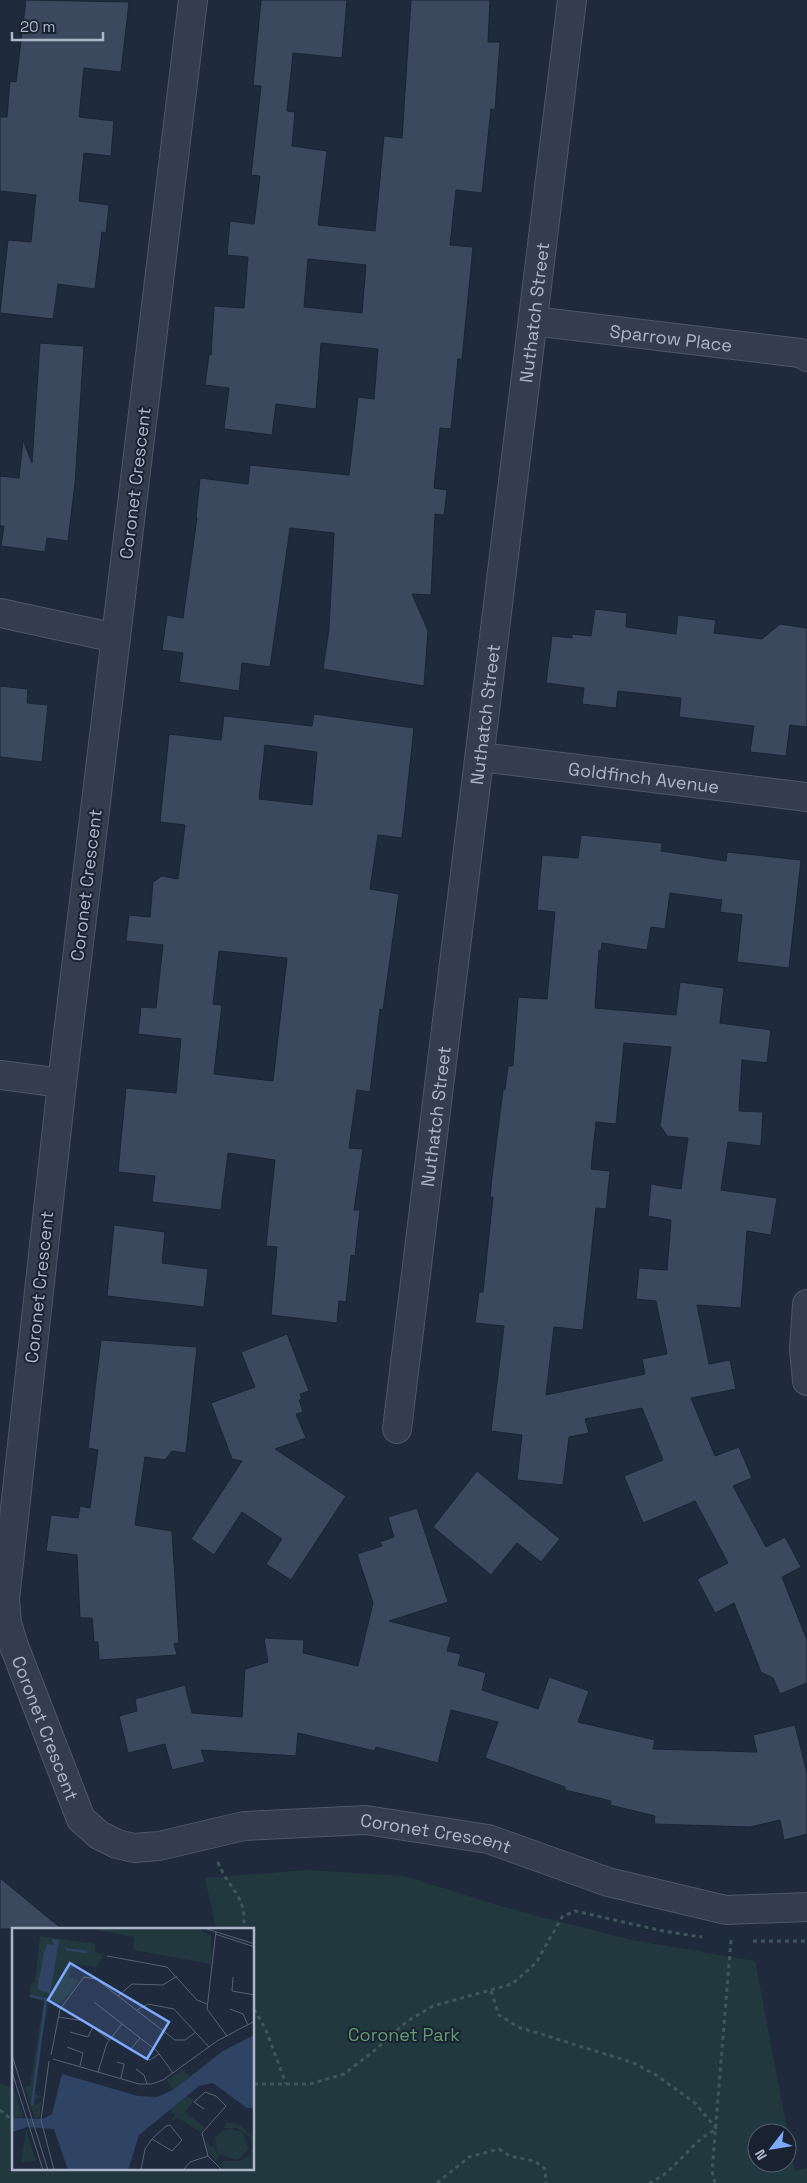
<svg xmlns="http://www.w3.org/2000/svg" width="807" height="2183" font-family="'Space Grotesk',sans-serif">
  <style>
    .green { fill: #21393e; fill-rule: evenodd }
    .building { fill: #3b485d; stroke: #1b2433; fill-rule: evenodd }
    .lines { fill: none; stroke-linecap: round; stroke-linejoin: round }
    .minor-casing { stroke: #4e5767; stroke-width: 30 }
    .path { stroke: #3f565b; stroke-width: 3; stroke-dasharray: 4 4; stroke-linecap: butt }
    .minor { stroke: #333d4d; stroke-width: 28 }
    .labels { text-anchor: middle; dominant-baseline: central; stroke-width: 4; stroke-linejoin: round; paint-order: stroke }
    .street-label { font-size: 18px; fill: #aeb7c9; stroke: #192231 }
    .park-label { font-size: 18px; fill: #639c73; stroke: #192231 }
    .inset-river { fill: none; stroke: #2f4364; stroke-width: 2.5 }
    .inset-road { fill: none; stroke: #586275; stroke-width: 1 }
    .view { fill: #7da9ff; fill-opacity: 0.15; stroke: #7da9ff; stroke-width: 2.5 }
    .inset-edge { fill: none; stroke: #aeb7c9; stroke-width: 2.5 }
  </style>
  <rect width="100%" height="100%" fill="#1f2a3d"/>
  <path class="green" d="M 307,1870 L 404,1876 L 507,1908 L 631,1940 L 755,1961 L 795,2171 L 807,2168 L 807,2183 L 0,2183 L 0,2083 L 14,2089 L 14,2169 L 254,2169 L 254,1929 L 216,1929 L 205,1878 ZM 757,2133 L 787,2133 L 787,2163 L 757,2163 Z"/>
  <g class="building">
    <polygon points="26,0 129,2 121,72 84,68 79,117 114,121 111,156 84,153 79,201 109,205 106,233 102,232 95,289 58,284 53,319 0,313 8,240 31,242 36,195 0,191 0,117 7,117 10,81 16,82"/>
    <path d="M 261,0 L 347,0 L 342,58 L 293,53 L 287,111 L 295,112 L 292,146 L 327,151 L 318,225 L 375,231 L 384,136 L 402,138 L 411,0 L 490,0 L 488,42 L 500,42 L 495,110 L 491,109 L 482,193 L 456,190 L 450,245 L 473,247 L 462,359 L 458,359 L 451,429 L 440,428 L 434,488 L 447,490 L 444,515 L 435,514 L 431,595 L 412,594 L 428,631 L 424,686 L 323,669 L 329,629 L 334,533 L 290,528 L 270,667 L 242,663 L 239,691 L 179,682 L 183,653 L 162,650 L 167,615 L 183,618 L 197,518 L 196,518 L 200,478 L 248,484 L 250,465 L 349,475 L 358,397 L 374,399 L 378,349 L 321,343 L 316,409 L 276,404 L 272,435 L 224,429 L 229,388 L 205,385 L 209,355 L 211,355 L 214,306 L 244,308 L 248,257 L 227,255 L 230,221 L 254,224 L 260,176 L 251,175 L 261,86 L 253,85 ZM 308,259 L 366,265 L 362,313 L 304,307 Z"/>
    <polygon points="40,343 84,346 75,483 68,541 47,538 45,552 1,546 4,526 0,526 0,476 19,478 23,440 32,463"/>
    <polygon points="595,609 627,613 626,627 676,634 678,615 716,620 714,633 762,639 780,624 807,628 807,727 790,725 786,756 750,752 754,726 679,717 681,698 618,691 616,708 582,704 584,688 546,683 552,636 572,638 572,634 591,636"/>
    <polygon points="0,686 28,689 27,703 48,705 42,762 0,757"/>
    <path d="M 314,714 L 414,728 L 402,838 L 378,835 L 370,889 L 399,894 L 383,1010 L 380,1009 L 370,1092 L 357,1090 L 349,1148 L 363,1149 L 354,1210 L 360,1210 L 355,1256 L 351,1255 L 346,1302 L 339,1301 L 337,1323 L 271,1315 L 277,1247 L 266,1246 L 275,1160 L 228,1153 L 221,1210 L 152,1202 L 155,1176 L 118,1172 L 126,1088 L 176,1093 L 181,1039 L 138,1034 L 141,1007 L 156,1008 L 163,945 L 126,941 L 129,915 L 150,917 L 153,882 L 162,876 L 178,879 L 185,825 L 160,822 L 169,734 L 221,740 L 224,716 L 312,726 ZM 265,745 L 317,752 L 312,805 L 259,799 ZM 219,951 L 287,958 L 273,1081 L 214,1074 L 222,1005 L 213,1004 Z"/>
    <path d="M 581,835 L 662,843 L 661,851 L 726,861 L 727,852 L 801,860 L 789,968 L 737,962 L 742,915 L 720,912 L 722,900 L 670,893 L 665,929 L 651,927 L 647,950 L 602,943 L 601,951 L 599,950 L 595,1008 L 676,1015 L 680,982 L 724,988 L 720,1023 L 771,1030 L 767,1063 L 742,1060 L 739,1111 L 763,1112 L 761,1146 L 728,1142 L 721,1190 L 777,1198 L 771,1235 L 747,1231 L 741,1308 L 697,1305 L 709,1364 L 730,1360 L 736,1389 L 691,1398 L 715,1456 L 739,1447 L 752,1478 L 733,1486 L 766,1547 L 785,1537 L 801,1567 L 782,1577 L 807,1640 L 807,1683 L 780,1694 L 773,1678 L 761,1672 L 734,1603 L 715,1613 L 697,1579 L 728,1563 L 695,1501 L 643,1523 L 624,1476 L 663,1460 L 642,1408 L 585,1419 L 589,1433 L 569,1437 L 563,1485 L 517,1480 L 522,1435 L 491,1431 L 504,1326 L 475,1323 L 479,1292 L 483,1292 L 493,1197 L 490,1197 L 492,1177 L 503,1090 L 505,1090 L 508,1066 L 513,1066 L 518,997 L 547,999 L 555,912 L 537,910 L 542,855 L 578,858 ZM 624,1043 L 671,1047 L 660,1125 L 667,1136 L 688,1138 L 681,1189 L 651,1184 L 648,1216 L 671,1220 L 667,1270 L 639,1268 L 636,1299 L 656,1301 L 667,1354 L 642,1359 L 645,1374 L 546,1395 L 554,1327 L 583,1330 L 596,1208 L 606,1209 L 610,1171 L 591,1169 L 596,1122 L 616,1124 Z"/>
    <polygon points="114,1225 165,1232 162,1263 208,1269 204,1307 107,1296"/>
    <polygon points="287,1334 309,1391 300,1394 302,1399 299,1400 303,1412 296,1414 306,1438 275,1449 346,1496 291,1580 266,1564 282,1539 242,1512 214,1555 191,1539 242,1461 232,1459 211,1403 255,1387 241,1352"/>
    <polygon points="101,1340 197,1347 186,1453 172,1451 165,1460 145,1457 135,1525 172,1531 179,1643 174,1644 177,1655 99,1660 98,1642 94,1642 92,1618 80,1618 77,1555 46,1551 51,1515 78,1518 80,1506 90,1508 98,1450 88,1448"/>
    <polygon points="477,1471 560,1539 541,1562 517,1543 491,1575 433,1527"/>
    <polygon points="417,1508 448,1602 389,1621 451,1637 447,1651 461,1654 458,1665 486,1673 482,1690 538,1709 549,1677 589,1691 578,1722 655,1740 653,1749 757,1752 753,1735 795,1725 807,1773 807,1834 784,1840 780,1820 750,1827 654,1824 655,1816 610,1805 611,1801 565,1790 565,1787 485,1758 498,1722 451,1710 438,1763 376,1747 375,1751 298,1733 296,1756 201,1750 205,1762 172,1770 165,1744 128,1753 119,1716 137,1711 135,1699 185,1685 192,1713 242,1717 245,1669 268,1662 264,1638 304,1640 303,1653 358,1666 373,1603 357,1554 382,1546 380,1542 394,1537 388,1517"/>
    <polygon points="0,1878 62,1929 0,1929"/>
  </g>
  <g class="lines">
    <g class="minor-casing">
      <g id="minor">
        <path id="s1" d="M 193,0 L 62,1083 L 5,1599 L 7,1623 L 14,1646 L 81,1819 L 99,1835 L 117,1844 L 134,1848 L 159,1846 L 244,1826 L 366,1820 L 488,1839 L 608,1882 L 726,1910 L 807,1907"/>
        <path id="s2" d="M 533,321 L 800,353 L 807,357"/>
        <polyline points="0,613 116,638"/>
        <path id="s3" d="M 480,757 L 807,797"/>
        <polyline points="0,1075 62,1083"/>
        <polyline points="807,1304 804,1349 807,1381"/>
        <path id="s4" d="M 397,1429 L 572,0"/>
      </g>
    </g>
    <g class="path">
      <path d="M 218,1862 C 227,1888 249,1897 243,1929"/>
      <polyline points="753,1941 807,1941"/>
      <path d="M 491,1991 L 499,2015 L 518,2027 L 634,2063 L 656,2075 L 695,2103 L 717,2129 C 690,2141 675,2173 649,2183"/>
      <polyline points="254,2009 266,2030 286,2084"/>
      <polyline points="254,2084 310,2084 344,2074 375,2050 406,2022 433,2006 512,1984 536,1963 562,1917 575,1911 663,1931 702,1937"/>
      <polyline points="0,2110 14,2122"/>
      <path d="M 437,2183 L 469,2157 L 499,2149 C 518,2164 528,2153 545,2169 L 546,2183"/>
      <polyline points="715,2183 712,2171 731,1940"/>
    </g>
    <use href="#minor" class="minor"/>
  </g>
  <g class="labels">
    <g class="street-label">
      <text stroke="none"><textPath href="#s4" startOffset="1125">Nuthatch Street</textPath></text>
      <text stroke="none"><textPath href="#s2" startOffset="139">Sparrow Place</textPath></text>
      <text transform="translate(135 483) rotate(-83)">Coronet Crescent</text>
      <text stroke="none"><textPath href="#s4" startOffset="720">Nuthatch Street</textPath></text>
      <text stroke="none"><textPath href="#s3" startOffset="165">Goldfinch Avenue</textPath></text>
      <text transform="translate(86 885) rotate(-83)">Coronet Crescent</text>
      <text stroke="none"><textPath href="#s4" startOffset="315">Nuthatch Street</textPath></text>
      <text transform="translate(39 1287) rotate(-84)">Coronet Crescent</text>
      <text stroke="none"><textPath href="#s1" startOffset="1746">Coronet Crescent</textPath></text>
      <text stroke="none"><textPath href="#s1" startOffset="2211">Coronet Crescent</textPath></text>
    </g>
    <g class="park-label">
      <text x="404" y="2034">Coronet Park</text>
    </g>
  </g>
  <g transform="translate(12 1928)">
    <rect width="242" height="242" fill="#1f2a3d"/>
    <path d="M 82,1 L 189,1 L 190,4 L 199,7 L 199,36 L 121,22 L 122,9 ZM 28,8 L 83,16 L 83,25 L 92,26 L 84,39 L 66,36 L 59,40 L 57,49 L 66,53 L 61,61 L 48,75 L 37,72 L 20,166 L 30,168 L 23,172 L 24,177 L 29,173 L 28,189 L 23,191 L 13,159 L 18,158 L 32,73 L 17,69 L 19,55 L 23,54 ZM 171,141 L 178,150 L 161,162 L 155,152 ZM 0,155 L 11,188 L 9,189 L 0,190 ZM 173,167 L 182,172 L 173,184 L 193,199 L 188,204 L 165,189 L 156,196 L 163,187 L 157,181 ZM 214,194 L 228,197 L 242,210 L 242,238 L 239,242 L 212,242 L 196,224 L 194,217 L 196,213 L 197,218 L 201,219 L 202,211 L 203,220 L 206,226 L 203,210 L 210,203 L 219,201 L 230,204 L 237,221 L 225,232 L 208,227 L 204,233 L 209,236 L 211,233 L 228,233 L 238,227 L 240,218 L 238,209 L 225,200 L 212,200 ZM 14,202 L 24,233 L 9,234 L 12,217 Z" fill="#21393e"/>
    <path d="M 40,11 L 47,12 L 38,66 L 25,61 L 32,25 L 35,16 L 42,17 ZM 242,107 L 242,180 L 235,180 L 201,155 L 187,158 L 127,207 L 116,242 L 56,242 L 42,201 L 15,199 L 0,204 L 0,190 L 31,191 L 40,186 L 50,146 L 126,168 L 145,169 L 161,162 L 211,123 Z" fill="#2f4364"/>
    <path class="inset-river" d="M 53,21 L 75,24M 18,68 L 34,71 L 20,177"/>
    <path class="inset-road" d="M 195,1 L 243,16M 204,3 L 195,81 L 215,108M 203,6 L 243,19M 95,28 L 155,39 L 185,72 L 195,76M 221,49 L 220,63 L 243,67M 106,68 L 120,56 L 151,57 L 165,48M 82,74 L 145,123 L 161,145M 218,81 L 231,86 L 236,97M 125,82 L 136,76 L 162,81 L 197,119M 46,89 L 73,93 L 97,112M 58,104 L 76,109 L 81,99M 112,118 L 119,121 L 128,110M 55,119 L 71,125 L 68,138M 0,127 L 36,242M 39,127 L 48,81 L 72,49 L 84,51 L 163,112 L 173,112 L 184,104M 131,129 L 138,132 L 147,126M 41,131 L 127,156 L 140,156 L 151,152 L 205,113 L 243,93M 37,133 L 29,192 L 42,242M 105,134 L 112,136 L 109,150M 124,141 L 132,147 L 135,156M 0,144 L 31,242M 86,144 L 95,115 L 110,96M 192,181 L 182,174 L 193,164 L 204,168 L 214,178 L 190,205 L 196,228 L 210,242M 129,242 L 133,221 L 140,211 L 141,210 L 154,198 L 158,197 L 170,212 L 160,223 L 140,211M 171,242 L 178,234 L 196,228"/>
    <path class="view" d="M 58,35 L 157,94 L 135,131 L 36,72 Z"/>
    <rect width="242" height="242" class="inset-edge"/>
  </g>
  <g transform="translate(772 2148) rotate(239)"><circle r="24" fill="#192231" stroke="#555e6e"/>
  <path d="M0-4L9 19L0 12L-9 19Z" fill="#7da9ff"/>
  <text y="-8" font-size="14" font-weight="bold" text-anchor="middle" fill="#aeb7c9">N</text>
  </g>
  <path d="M12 32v8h91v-8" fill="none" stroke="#aeb7c9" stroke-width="2.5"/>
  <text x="20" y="32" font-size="15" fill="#aeb7c9" stroke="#192231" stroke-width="4" paint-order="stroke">20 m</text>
</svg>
